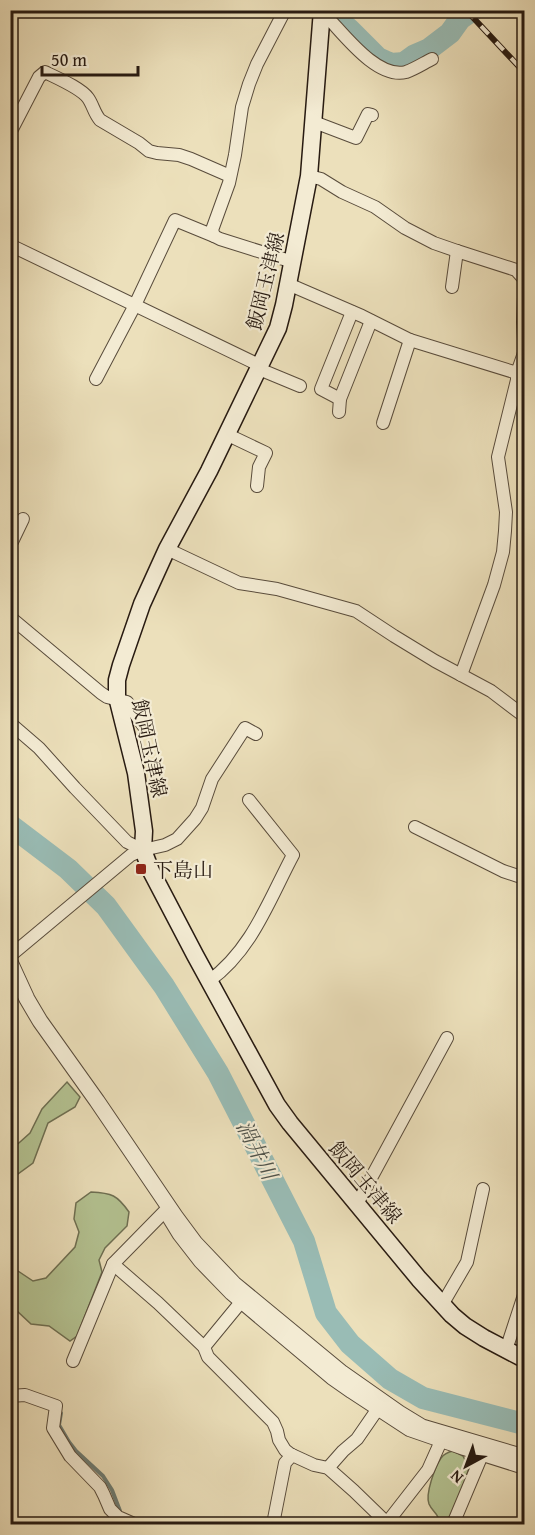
<svg xmlns="http://www.w3.org/2000/svg" width="535" height="1535" font-family="'Gentium Book Plus','Noto Serif JP',serif">
  <style>
    .green { fill: #b4c392; stroke: #6e6f52; stroke-width: 1.5 }
    .lines { fill: none; stroke-linecap: round; stroke-linejoin: round }
    .stream { stroke: #6c7c74; stroke-width: 4 }
    .river { stroke: #99bcb5; stroke-width: 22 }
    .minor-casing { stroke: #594c3c; stroke-width: 14 }
    .tertiary-casing { stroke: #594c3c; stroke-width: 17 }
    .secondary-casing { stroke: #281b12; stroke-width: 19 }
    .minor { stroke: #f3ebd3; stroke-width: 12 }
    .tertiary { stroke: #f3ebd3; stroke-width: 15 }
    .secondary { stroke: #f3ebd3; stroke-width: 16 }
    .rail-casing { stroke: #281b12; stroke-width: 6 }
    .rail { stroke: #f3ebd3; stroke-width: 4; stroke-dasharray: 11; stroke-linecap: butt }
    .poi-dot { fill: #8f2418; stroke: #f3ebd3; stroke-width: 2 }
    .labels { text-anchor: middle; dominant-baseline: central; stroke-width: 4.5; stroke-linejoin: round; paint-order: stroke }
    .street-label { font-size: 20px; fill: #281b12; stroke: #f3ebd3 }
    .poi-label { font-size: 20px; fill: #281b12; stroke: #f3ebd3; text-anchor: start }
    .water-label { font-size: 21px; font-style: italic; fill: #50534b; stroke: #f3ebd3 }
  </style>
  <rect width="100%" height="100%" fill="#ece0bb"/>
  <filter id="stains"><feTurbulence type="fractalNoise" baseFrequency=".00333" numOctaves="4"/><feColorMatrix values="0 0 0 0 .2 0 0 0 0 .09 0 0 0 0 .02 0 0 0 .5 -.17"/></filter>
  <radialGradient id="worn" r=".72"><stop offset=".6" stop-color="#630" stop-opacity="0"/><stop offset="1" stop-color="#630" stop-opacity=".3"/></radialGradient>
  <g class="green">
    <polygon points="67,1082 80,1097 75,1107 48,1123 33,1163 11,1179 11,1150 30,1133 42,1109"/>
    <path d="M 91,1192 C 112,1193 117,1195 129,1212 L 127,1226 L 105,1248 L 99,1260 L 102,1272 L 77,1336 L 70,1341 L 49,1326 L 31,1324 L 15,1309 L 11,1295 L 10,1264 L 18,1271 L 33,1281 L 46,1278 L 75,1247 L 79,1232 L 74,1219 L 76,1203 Z"/>
    <path d="M 453,1451 L 463,1456 L 469,1468 L 454,1515 L 453,1524 L 439,1524 C 439,1513 433,1513 429,1504 C 425,1494 435,1467 441,1458 C 444,1454 448,1452 453,1451 Z"/>
  </g>
  <g class="lines">
    <polyline class="stream" points="56,1411 61,1413 59,1425 69,1442 76,1451 103,1476 112,1490 120,1511"/>
    <g class="river">
      <polyline points="327,10 349,29 378,58 391,64 404,63 415,55 429,49 450,33 460,19 473,10"/>
      <polyline points="10,825 68,869 106,906 164,986 218,1073 304,1241 326,1313 350,1344 390,1379 423,1398 524,1424"/>
    </g>
    <g class="minor-casing">
      <g id="minor">
        <polyline points="285,10 257,64 249,84 242,107 235,155 229,183 212,230 214,236 220,239 293,262"/>
        <path d="M 321,19 L 329,19 C 346,37 378,79 406,72 C 415,69 424,63 432,59"/>
        <polyline points="314,122 356,138 368,114 372,115"/>
        <path d="M 10,133 L 39,77 L 45,72 C 57,78 81,88 88,98 C 93,105 94,113 100,120 L 139,143 L 149,151 L 157,153 L 179,155 L 191,159 L 230,176"/>
        <polyline points="309,176 321,179 342,192 375,207 405,228 434,243 457,251"/>
        <polyline points="10,245 261,366"/>
        <polyline points="288,284 362,316 410,340 517,373 524,353"/>
        <polyline points="452,287 457,251 516,270 524,279"/>
        <polyline points="524,297 523,322 524,339"/>
        <polyline points="259,369 300,386"/>
        <polyline points="96,379 135,305 175,220 214,236"/>
        <polyline points="340,399 321,389 352,312"/>
        <polyline points="339,412 340,399 371,321"/>
        <polyline points="383,423 410,340"/>
        <polyline points="226,434 266,453 259,467 257,486"/>
        <polyline points="10,546 23,519"/>
        <polyline points="167,549 239,583 277,589 356,611 394,636 435,661 491,691 524,716"/>
        <polyline points="10,617 101,693 107,697 127,702 147,731"/>
        <polyline points="461,675 494,585 503,552 505,531 506,512 498,457 517,380 517,373"/>
        <polyline points="10,723 39,748 75,788 127,842 143,850"/>
        <polyline points="415,827 503,871 524,878"/>
        <polyline points="10,956 131,855 143,850 165,845 177,839 195,819 202,808 212,779 245,728 256,734"/>
        <path d="M 209,981 C 252,950 269,900 293,855 L 249,800"/>
        <polyline points="357,1204 447,1038"/>
        <polyline points="168,1217 179,1235 200,1262 231,1294 331,1378 351,1392 409,1430 464,1449 524,1468"/>
        <polyline points="113,1264 158,1303 204,1347 208,1357 273,1422 277,1431 279,1440 285,1450 290,1454 314,1465 328,1468 354,1491 388,1524"/>
        <polyline points="442,1305 467,1262 483,1189"/>
        <polyline points="204,1347 241,1302"/>
        <polyline points="506,1350 524,1295"/>
        <polyline points="73,1361 113,1264 164,1212"/>
        <polyline points="10,1396 25,1395 56,1406 53,1428 70,1456 100,1487 104,1495 110,1509 118,1517 134,1524"/>
        <polyline points="328,1468 343,1451 357,1439 377,1410"/>
        <polyline points="273,1524 285,1463 292,1455"/>
        <polyline points="386,1524 428,1470 441,1441"/>
        <polyline points="453,1524 482,1455"/>
      </g>
    </g>
    <g class="tertiary-casing">
      <polyline id="tertiary" points="10,962 27,999 40,1021 97,1101 175,1216 195,1243 234,1284 342,1373 399,1413 422,1427 524,1457"/>
    </g>
    <g class="secondary-casing">
      <polyline id="secondary" points="322,10 309,176 284,305 278,328 209,471 167,549 142,604 121,665 117,680 117,697 136,773 144,831 143,850 151,871 195,955 277,1105 290,1123 419,1279 452,1315 465,1326 484,1338 524,1359"/>
    </g>
    <use href="#minor" class="minor"/>
    <use href="#tertiary" class="tertiary"/>
    <use href="#secondary" class="secondary"/>
    <g class="rail-casing">
      <polyline id="rail" points="466,10 524,72"/>
    </g>
    <use href="#rail" class="rail"/>
  </g>
  <rect class="poi-dot" x="135" y="863" width="12" height="12" rx="3"/>
  <g class="labels">
    <g class="street-label">
      <text transform="translate(265 281) rotate(-76)">飯岡玉津線</text>
      <text transform="translate(150 748) rotate(78)">飯岡玉津線</text>
      <text transform="translate(366 1182) rotate(50)">飯岡玉津線</text>
    </g>
    <g class="poi-label">
      <text x="153" y="869">下島山</text>
    </g>
    <g class="water-label">
      <text transform="translate(257 1150) rotate(63)">渦井川</text>
    </g>
  </g>
  <rect width="535" height="1535" fill="none" stroke="#ece0bb" stroke-width="36"/>
  <rect x="12" y="12" width="511" height="1511" fill="none" stroke="#281b12" stroke-width="3"/>
  <rect x="18" y="18" width="499" height="1499" fill="none" stroke="#281b12" stroke-width="1.5"/>
  <g transform="translate(466 1466) rotate(221)" stroke="#f3ebd3" stroke-width="4.5" paint-order="stroke">
  <path d="M0-4.5L10 22L0 15L-10 22Z" fill="#281b12"/>
  <text y="-9" font-size="16" font-weight="bold" text-anchor="middle" fill="#281b12">N</text>
  </g>
  <path d="M42 66v9h96v-9" fill="none" stroke="#281b12" stroke-width="3"/>
  <text x="51" y="66" font-size="18" fill="#281b12" stroke="#f3ebd3" stroke-width="4.5" paint-order="stroke">50 m</text>
  <rect width="100%" height="100%" filter="url(#stains)"/>
  <rect width="100%" height="100%" fill="url(#worn)"/>
</svg>
